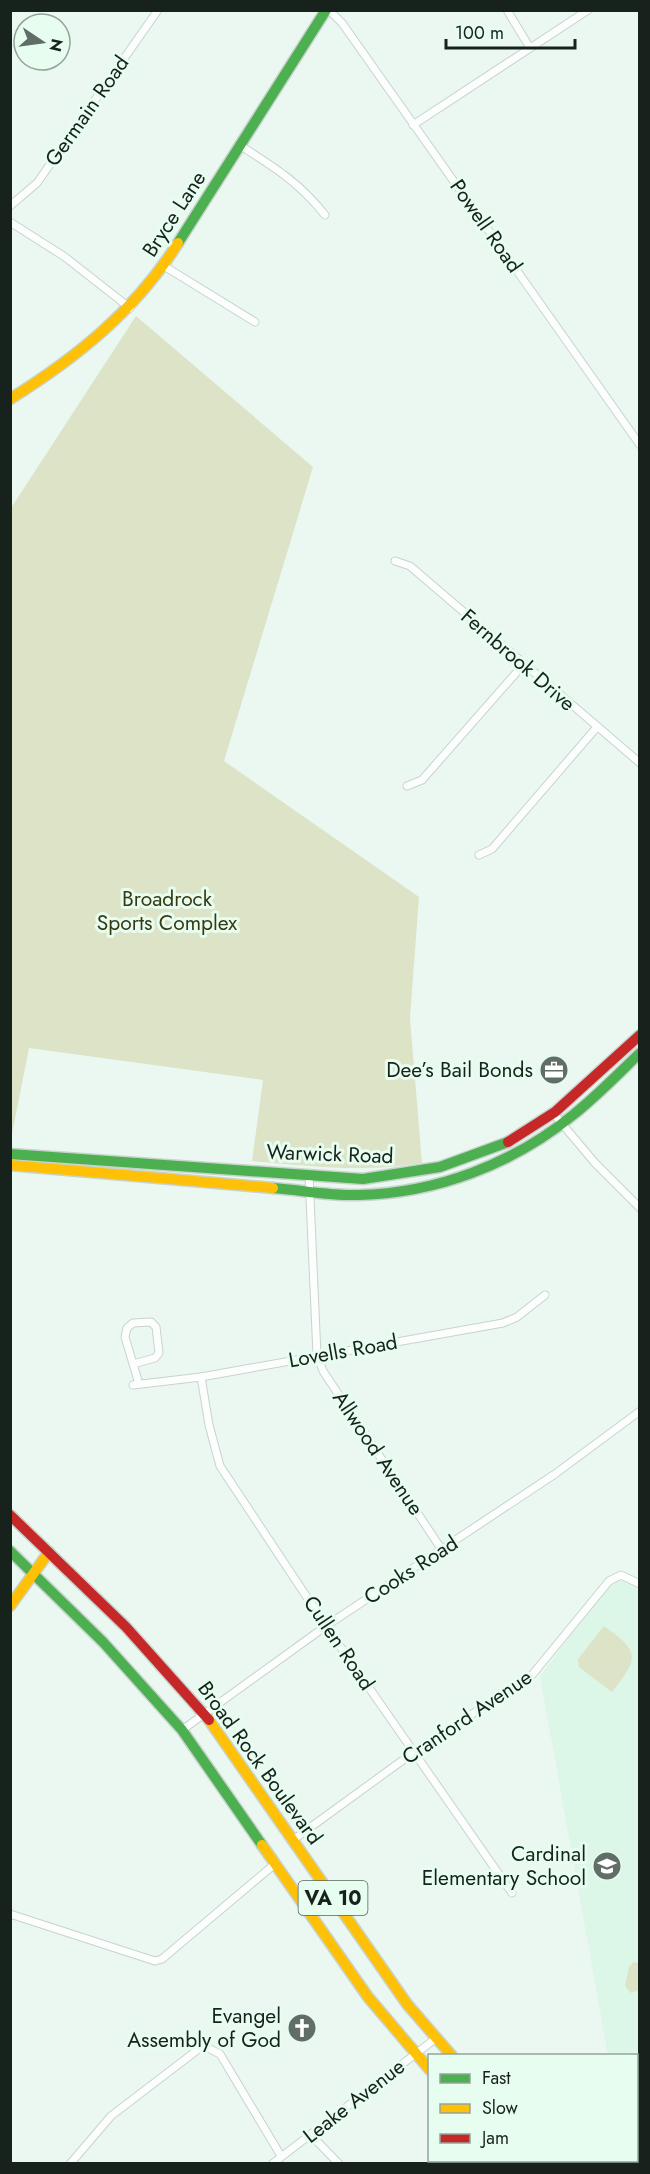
<svg xmlns="http://www.w3.org/2000/svg" width="650" height="2174" font-family="Jost,sans-serif">
  <style>
    .built { fill: #dcf6e7 }
    .green { fill: #dce3c7 }
    .lines { fill: none; stroke-linecap: round; stroke-linejoin: round }
    .street-casing { stroke: #c8d3cd; stroke-width: 9 }
    .fast-casing { stroke: #c8d3cd; stroke-width: 13 }
    .slow-casing { stroke: #c8d3cd; stroke-width: 13 }
    .jam-casing { stroke: #c8d3cd; stroke-width: 13 }
    .street { stroke: #fcfefd; stroke-width: 7 }
    .fast { stroke: #4caf50; stroke-width: 10 }
    .slow { stroke: #ffc107; stroke-width: 10 }
    .jam { stroke: #c62828; stroke-width: 10 }
    .labels { text-anchor: middle; dominant-baseline: central; stroke-width: 6; stroke-linejoin: round; paint-order: stroke }
    .shield { fill: #e6fdf0; stroke: #55645c; stroke-width: 1.5 }
    .shield-label { font-size: 20px; font-weight: bold; fill: #17221c }
    .street-label { font-size: 21px; fill: #17221c; stroke: #e6fdf0 }
    .park-label { font-size: 21px; fill: #393910; stroke: #e6fdf0 }
    .poi-label { font-size: 21px; fill: #17221c; stroke: #e6fdf0; text-anchor: end }
  </style>
  <rect width="100%" height="100%" fill="#ebf8f1"/>
  <polygon class="built" points="618,1581 625,1581 639,1589 640,2098 637,2101 636,2056 608,2055 540,1676 605,1590"/>
  <g class="green">
    <path d="M 136,316 L 313,467 L 224,761 L 419,897 L 410,1018 L 422,1163 C 364,1173 309,1166 252,1161 L 263,1080 L 29,1048 L 11,1139 L 11,508 Z"/>
    <path d="M 604,1626 C 640,1652 639,1657 612,1692 L 579,1667 L 578,1659 Z"/>
    <polygon points="633,1962 639,1963 639,1990 631,1993 625,1986 629,1967"/>
  </g>
  <g class="lines">
    <g class="street-casing">
      <g id="street">
        <polyline points="329,10 342,23 640,445"/>
        <polyline points="507,10 530,48"/>
        <polyline points="413,125 588,10"/>
        <path d="M 241,146 C 274,167 300,183 325,215"/>
        <polyline points="10,206 37,183 158,10"/>
        <polyline points="10,222 65,257 130,308"/>
        <polyline points="164,266 255,322"/>
        <polyline points="395,561 410,566 640,763"/>
        <polyline points="407,786 422,780 523,665"/>
        <polyline points="479,855 492,849 597,727"/>
        <polyline points="553,1113 595,1163 640,1208"/>
        <polyline points="309,1175 317,1355 323,1371 442,1550"/>
        <polyline points="133,1364 155,1358 159,1353 156,1327 151,1322 133,1323 127,1328 125,1337 139,1384"/>
        <polyline points="201,1377 209,1425 220,1466 326,1626 512,1893"/>
        <polyline points="133,1385 201,1377 503,1323 517,1317 545,1295"/>
        <polyline points="182,1730 326,1626 555,1474 640,1411"/>
        <polyline points="293,1840 414,1752 532,1675 609,1581 621,1575 640,1584"/>
        <polyline points="10,1914 155,1961 162,1959 276,1863"/>
        <polyline points="311,2135 339,2164"/>
        <polyline points="70,2164 111,2116 200,2048 208,2048 220,2054 281,2156"/>
        <polyline points="272,2164 435,2039"/>
      </g>
    </g>
    <g class="fast-casing">
      <g id="fast">
        <polyline points="178,243 326,10"/>
        <polyline points="10,1154 363,1179 440,1167 508,1142"/>
        <path d="M 273,1188 C 301,1190 331,1196 359,1195 C 437,1193 513,1164 573,1115 C 597,1096 618,1074 640,1053"/>
        <polyline points="10,1551 103,1642 182,1730 262,1845"/>
        <polyline points="559,2160 562,2164"/>
      </g>
    </g>
    <g class="slow-casing">
      <g id="slow">
        <path d="M 10,399 C 76,358 136,310 178,243"/>
        <polyline points="10,1165 273,1188"/>
        <polyline points="10,1606 49,1552"/>
        <polyline points="209,1720 407,2004 452,2056"/>
        <polyline points="262,1845 368,1997 430,2070"/>
      </g>
    </g>
    <g class="jam-casing">
      <g id="jam">
        <polyline points="508,1142 555,1112 640,1035"/>
        <polyline points="10,1515 126,1627 209,1720"/>
        <polyline points="521,2160 524,2164"/>
      </g>
    </g>
    <use href="#street" class="street"/>
    <use href="#fast" class="fast"/>
    <use href="#slow" class="slow"/>
    <use href="#jam" class="jam"/>
  </g>
  <defs>
    <g id="office-disc" transform="scale(1.5)"><circle r="9.5" fill="#616d67" stroke="#e6fdf0"/><path d="M-6-3h4V-5.5h4V-3h4V5H-6ZM-1-4.5V-3h2v-1.5ZM-6 0V1H6V0Z" fill="#fff"/></g>
    <g id="school-disc" transform="scale(1.5)"><circle r="9.5" fill="#616d67" stroke="#e6fdf0"/><path d="M0-5L7-2L0 1L-7-2ZM-4 1L0 2.5L4 1V4Q0 6-4 4Z" fill="#fff"/></g>
    <g id="church-disc" transform="scale(1.5)"><circle r="9.5" fill="#616d67" stroke="#e6fdf0"/><path d="M-1.2-6h2.4v3.5h3.3v2.4h-3.3V6h-2.4V-.1h-3.3v-2.4h3.3Z" fill="#fff"/></g>
  </defs>
  <g fill-rule="evenodd">
    <use href="#office-disc" x="554" y="1070"/>
    <use href="#school-disc" x="607" y="1866"/>
    <use href="#church-disc" x="302" y="2028"/>
  </g>
  <g class="labels">
    <rect class="shield" x="298.5" y="1881" width="69" height="34" rx="4.5"/>
    <g class="shield-label">
      <text x="333" y="1898">VA 10</text>
    </g>
    <g class="street-label">
      <text transform="translate(87 111) rotate(-55)">Germain Road</text>
      <text transform="translate(174 214) rotate(-57)">Bryce Lane</text>
      <text transform="translate(486 226) rotate(55)">Powell Road</text>
      <text transform="translate(518 660) rotate(41)">Fernbrook Drive</text>
      <text transform="translate(330 1154) rotate(2)">Warwick Road</text>
      <text transform="translate(343 1351) rotate(-10)">Lovells Road</text>
      <text transform="translate(378 1453) rotate(56)">Allwood Avenue</text>
      <text transform="translate(411 1570) rotate(-33)">Cooks Road</text>
      <text transform="translate(339 1643) rotate(56)">Cullen Road</text>
      <text transform="translate(467 1717) rotate(-34)">Cranford Avenue</text>
      <text transform="translate(260 1763) rotate(54)">Broad Rock Boulevard</text>
      <text transform="translate(354 2101) rotate(-38)">Leake Avenue</text>
    </g>
    <g class="park-label">
      <text x="167" y="899">Broadrock<tspan x="167" dy="24">Sports Complex</tspan></text>
    </g>
    <g class="poi-label">
      <text x="533" y="1070">Dee’s Bail Bonds</text>
      <text x="586" y="1854">Cardinal<tspan x="586" dy="24">Elementary School</tspan></text>
      <text x="281" y="2016">Evangel<tspan x="281" dy="24">Assembly of God</tspan></text>
    </g>
  </g>
  <rect width="650" height="2174" fill="none" stroke="#17221c" stroke-width="24"/>
  <rect x="428" y="2054" width="210" height="108" fill="#e6fdf0" stroke="#93a59b" stroke-width="1.5"/>
  <rect x="440" y="2074" width="30" height="9" fill="#4caf50" stroke="#93a59b" stroke-width="1.5"/>
  <text x="482" y="2084" font-size="18" fill="#17221c">Fast</text>
  <rect x="440" y="2104" width="30" height="9" fill="#ffc107" stroke="#93a59b" stroke-width="1.5"/>
  <text x="482" y="2114" font-size="18" fill="#17221c">Slow</text>
  <rect x="440" y="2134" width="30" height="9" fill="#c62828" stroke="#93a59b" stroke-width="1.5"/>
  <text x="482" y="2144" font-size="18" fill="#17221c">Jam</text>
  <g transform="translate(42 42) rotate(103)"><circle r="28" fill="#e6fdf0" stroke="#93a59b" stroke-width="1.5"/>
  <path d="M0-4.5L10 22L0 15L-10 22Z" fill="#616d67"/>
  <text y="-9" font-size="16" font-weight="bold" text-anchor="middle" fill="#17221c">N</text>
  </g>
  <path d="M446 39v9h129v-9" fill="none" stroke="#17221c" stroke-width="3"/>
  <text x="455" y="39" font-size="18" fill="#17221c" stroke="#e6fdf0" stroke-width="4.5" paint-order="stroke">100 m</text>
</svg>
